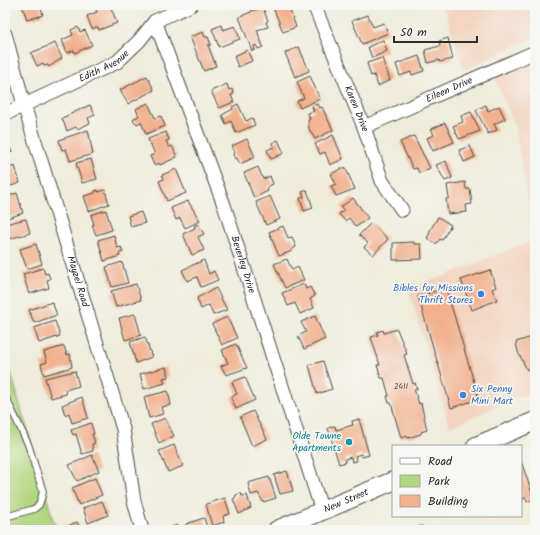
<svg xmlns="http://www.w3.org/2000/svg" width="540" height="535" font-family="Kalam,sans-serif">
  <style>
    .built { fill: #f3d4bf }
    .green { fill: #b1d781; stroke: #6e8156 }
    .building { fill: #f2b08d }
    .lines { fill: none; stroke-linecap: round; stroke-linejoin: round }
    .service-casing { stroke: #484845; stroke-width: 8 }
    .minor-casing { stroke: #484845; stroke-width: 15 }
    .secondary-casing { stroke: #484845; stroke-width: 20 }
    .service { stroke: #fff; stroke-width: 6 }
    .minor { stroke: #fff; stroke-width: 13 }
    .secondary { stroke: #fff; stroke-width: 18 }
    .shop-dot { fill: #3f7fe0; stroke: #f6f6f2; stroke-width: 1.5 }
    .culture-dot { fill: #0f9aa8; stroke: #f6f6f2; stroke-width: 1.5 }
    .labels { text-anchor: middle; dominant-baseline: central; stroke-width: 3.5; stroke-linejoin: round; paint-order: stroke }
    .number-label { font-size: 8px; fill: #5d4c44 }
    .street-label { font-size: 10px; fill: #2b2b2b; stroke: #f6f6f2 }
    .shop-label { font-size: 10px; fill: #366cbe; stroke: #f6f6f2; text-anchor: end }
    .culture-label { font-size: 10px; fill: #0d838f; stroke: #f6f6f2; text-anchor: end }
  </style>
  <rect width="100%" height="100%" fill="#f6f6f2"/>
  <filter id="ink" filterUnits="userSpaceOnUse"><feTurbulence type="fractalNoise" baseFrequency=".025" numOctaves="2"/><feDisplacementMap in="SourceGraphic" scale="8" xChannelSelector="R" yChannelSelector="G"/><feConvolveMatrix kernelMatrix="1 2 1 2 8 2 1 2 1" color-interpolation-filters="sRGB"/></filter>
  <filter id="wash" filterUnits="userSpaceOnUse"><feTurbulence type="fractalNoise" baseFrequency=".012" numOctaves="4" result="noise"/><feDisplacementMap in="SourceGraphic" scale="16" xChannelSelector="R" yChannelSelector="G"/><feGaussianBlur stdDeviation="0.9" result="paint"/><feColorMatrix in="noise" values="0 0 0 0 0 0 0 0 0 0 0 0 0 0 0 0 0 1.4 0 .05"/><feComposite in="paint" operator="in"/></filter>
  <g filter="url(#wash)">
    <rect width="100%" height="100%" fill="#efecda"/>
    <g class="built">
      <polygon points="443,5 535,5 535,37 464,70"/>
      <polygon points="535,62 535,390 450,427 408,288 445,276 534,239 515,126 495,79"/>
    </g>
    <polygon class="green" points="5,353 56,530 5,530"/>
    <g id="blocks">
      <g class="building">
        <polygon points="22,5 40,5 43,15 27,20"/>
        <polygon points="94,5 110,5 117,23 99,30 98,27 92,29 87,16 97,12"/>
        <polygon points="272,5 288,5 296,27 283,32"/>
        <polygon points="263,8 268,21 266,22 268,27 257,30 263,47 258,49 256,45 254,46 255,50 252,51 239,17 251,12 251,11"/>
        <polygon points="368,15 373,27 384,23 388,33 362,44 352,21"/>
        <polygon points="221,25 223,30 235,26 240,39 219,47 212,29"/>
        <polygon points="78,27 80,32 85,30 92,45 75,53 74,50 67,53 62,40 73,35 71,30"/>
        <polygon points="203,32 205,37 208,37 211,45 208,45 216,66 204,71 190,37"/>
        <polygon points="448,38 453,59 440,62 439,60 428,63 425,50 440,46 439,41"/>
        <polygon points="383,40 387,51 372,58 368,47"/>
        <polygon points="55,43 62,58 49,67 48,65 44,66 43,63 37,66 31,53"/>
        <polygon points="299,47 309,71 295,77 285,53"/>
        <polygon points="247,50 252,61 238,67 234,56"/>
        <polygon points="419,56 424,71 412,75 411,72 400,76 396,64"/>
        <polygon points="382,58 390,80 378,86 374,75 371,76 367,63"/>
        <polygon points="147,76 154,90 128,104 120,90"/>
        <polygon points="310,76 320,99 300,108 297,101 304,98 297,82"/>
        <polygon points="227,84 229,90 232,89 234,94 231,95 234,102 219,108 211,91"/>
        <polygon points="535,95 535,108 531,97"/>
        <polygon points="148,103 155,118 161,116 165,126 146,134 141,122 137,124 133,120 134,118 139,116 136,109"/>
        <polygon points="238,104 246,121 252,118 255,125 236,133 231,121 226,124 222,115 233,109 232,107"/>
        <polygon points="318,104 320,108 322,107 333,130 315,139 309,129 308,120 310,119 308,113 314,111 312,106"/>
        <polygon points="90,105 95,115 88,118 90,123 77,129 76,127 67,131 62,118"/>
        <polygon points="486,105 488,111 499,106 505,119 494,124 497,130 488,134 476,110"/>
        <polygon points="471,112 480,131 459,139 453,126 463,122 461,116"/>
        <polygon points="445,123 454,142 433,151 427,138 434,135 431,129"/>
        <polygon points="88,130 93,154 70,161 66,149 62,150 59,140"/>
        <polygon points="166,132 169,140 166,141 169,147 172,146 177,157 160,165 159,163 154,165 150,156 155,154 148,139"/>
        <polygon points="333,135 343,159 330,165 325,152 320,154 315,144"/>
        <polygon points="414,136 430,168 419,173 417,168 413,169 400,142"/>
        <polygon points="247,139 255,157 240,164 237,158 235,159 233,154 235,153 232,146"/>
        <polygon points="278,140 284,153 271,159 267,150 274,147 272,143"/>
        <polygon points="7,142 12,152 5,155 5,143"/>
        <polygon points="470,146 475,157 464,162 459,150"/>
        <polygon points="91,159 97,179 82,183 76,163"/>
        <polygon points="446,161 452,178 445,181 436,165"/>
        <polygon points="15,166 20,183 5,188 5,169"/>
        <polygon points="258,167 263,179 270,176 273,184 267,187 268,191 254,198 244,173"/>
        <polygon points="345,167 355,189 336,196 331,186 336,184 331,174"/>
        <polygon points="176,169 186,193 167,201 159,181 164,179 162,175"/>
        <polygon points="465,182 466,189 470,189 472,204 466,205 467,212 448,214 446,199 449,198 447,185"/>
        <polygon points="98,190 98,192 105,190 109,204 89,211 84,196 95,193 95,191"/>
        <polygon points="307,190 313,208 304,211 300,198 304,197 302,192"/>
        <polygon points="17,193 23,213 8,218 5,208 5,197"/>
        <polygon points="270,196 280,219 266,225 256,202"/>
        <polygon points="353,198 368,218 356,227 349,218 345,221 339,214 344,211 341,207"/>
        <polygon points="188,201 200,221 185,228 180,218 176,220 171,208"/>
        <polygon points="106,210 112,230 96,235 92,225 94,225 91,215"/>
        <polygon points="141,212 145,223 131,227 128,216"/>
        <polygon points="438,217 451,225 442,240 440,239 436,244 427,238 430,233 429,232"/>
        <polygon points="26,219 30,233 9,239 5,224"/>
        <polygon points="371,223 388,239 373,255 364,247 368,243 359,235"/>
        <polygon points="198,224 204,234 198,237 204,250 192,255 183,234 195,228 194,226"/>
        <polygon points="283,226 288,238 292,237 296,247 292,249 292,251 279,256 269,232"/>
        <polygon points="114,235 117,248 121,247 123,252 119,253 120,256 104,261 98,240"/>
        <polygon points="414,242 414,244 421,244 422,259 393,260 393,243"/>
        <polygon points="36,244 42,264 27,269 20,249"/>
        <polygon points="287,259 292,270 298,267 304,280 285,288 274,264"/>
        <polygon points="204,260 209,274 214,271 218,280 201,287 197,277 187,281 182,270"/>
        <polygon points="122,262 128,283 112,287 106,267"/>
        <polygon points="43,268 45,274 48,273 50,279 47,280 49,288 29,294 23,274"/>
        <polygon points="490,270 496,287 492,289 497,300 472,310 461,280"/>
        <polygon points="136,284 141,300 116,307 111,291"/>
        <polygon points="304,284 306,289 310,287 315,296 310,299 314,308 300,314 295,303 288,306 282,293"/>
        <polygon points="216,288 227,310 213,315 209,305 201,309 197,298"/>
        <polygon points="446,288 479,399 451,408 418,296"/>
        <polygon points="52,302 57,315 34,323 29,310"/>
        <polygon points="135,314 141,335 125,340 119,318"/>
        <polygon points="315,316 325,339 304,349 298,336 306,332 301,322"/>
        <polygon points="227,317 237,338 222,345 212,324"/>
        <polygon points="55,321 60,336 39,343 34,328"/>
        <polygon points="397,329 407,354 404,355 413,384 415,383 417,389 414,389 419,404 421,403 427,430 421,432 421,434 408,438 407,436 401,438 391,403 389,403 387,396 389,396 384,378 381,378 377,365 380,365 371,337 378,335 377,332 383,330 384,333"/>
        <polygon points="535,336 535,368 527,370 518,352 516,342"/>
        <polygon points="145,337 152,357 136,363 130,342"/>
        <polygon points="236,344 247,368 226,375 221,366 228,363 222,350"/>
        <polygon points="64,346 67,355 70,354 72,367 44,375 41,364 47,362 44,352"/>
        <polygon points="323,361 332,389 317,394 309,365"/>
        <polygon points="166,367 168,377 163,378 165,383 144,389 140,374"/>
        <polygon points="75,371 79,386 65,390 66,394 51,398 45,378"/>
        <polygon points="245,377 255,400 236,409 231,397 237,394 232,382"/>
        <polygon points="168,391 171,405 161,407 163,414 149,418 144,397"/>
        <polygon points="82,397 88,418 72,423 69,413 65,415 62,405"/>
        <polygon points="253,411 267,439 252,446 240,417"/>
        <polygon points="165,418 174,436 159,443 151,424"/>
        <polygon points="359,419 369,455 362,457 361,454 355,456 357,461 352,462 351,457 345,459 346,462 339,464 328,428 335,426 336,430 353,425 352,421"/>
        <polygon points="91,423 94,434 92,434 95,443 92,444 93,451 82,454 76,434 73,435 71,430"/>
        <polygon points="174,445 183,466 168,472 159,451"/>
        <polygon points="92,455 99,471 77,481 69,465"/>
        <polygon points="521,461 534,499 527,502 526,498 521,499"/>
        <polygon points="287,471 293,491 280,494 274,475"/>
        <polygon points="269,477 276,498 263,502 258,493 251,495 248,483"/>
        <polygon points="95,478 102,495 79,505 72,488"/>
        <polygon points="241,493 242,496 247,495 251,508 239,514 233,499 235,498 236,495"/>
        <polygon points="225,498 230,514 223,516 224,522 212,526 206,504"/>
        <polygon points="102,501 108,515 88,523 83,508"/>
        <polygon points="204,518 208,530 188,530 186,524"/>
        <polygon points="77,522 81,530 68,530 66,527"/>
        <polygon points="178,525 179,530 164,530 164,529"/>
        <polygon points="422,526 423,530 412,530"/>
      </g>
    </g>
  </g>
  <g filter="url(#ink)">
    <use href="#blocks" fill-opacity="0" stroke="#484845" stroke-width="1"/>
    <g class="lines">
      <g class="service-casing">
        <polyline id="service" points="5,396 28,444 43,492 39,505 34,509 5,517"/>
      </g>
      <g class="minor-casing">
        <g id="minor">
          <path id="s1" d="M 314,5 L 364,127 L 382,181 L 402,210"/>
          <path id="s2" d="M 155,21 L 224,205 L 322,511"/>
          <path id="s3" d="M 5,34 L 24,105 L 123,429 L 134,501 L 142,530"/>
          <path id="s4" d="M 5,114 L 117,62 L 139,41 L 155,21 L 191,5"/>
          <path id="s5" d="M 364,127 L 535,52"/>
        </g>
      </g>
      <g class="secondary-casing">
        <g id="secondary">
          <polyline points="476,446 535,421"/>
          <path id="s6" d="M 277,530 L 393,481"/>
        </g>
      </g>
      <use href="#service" class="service"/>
      <use href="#minor" class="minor"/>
      <use href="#secondary" class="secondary"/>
    </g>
  </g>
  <g class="shop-dot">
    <circle cx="481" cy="294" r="4"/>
    <circle cx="463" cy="395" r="4"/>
  </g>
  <circle class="culture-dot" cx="349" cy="442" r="4"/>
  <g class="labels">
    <g class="number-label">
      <text x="401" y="386">2411</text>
    </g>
    <g class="street-label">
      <text stroke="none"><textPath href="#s4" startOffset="110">Edith Avenue</textPath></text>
      <text stroke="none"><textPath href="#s5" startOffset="93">Eileen Drive</textPath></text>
      <text stroke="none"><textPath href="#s1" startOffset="112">Karen Drive</textPath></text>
      <text stroke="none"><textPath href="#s2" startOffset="259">Beverley Drive</textPath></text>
      <text stroke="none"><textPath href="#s3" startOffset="258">Mayzel Road</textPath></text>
      <text stroke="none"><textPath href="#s6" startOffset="75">New Street</textPath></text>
    </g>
    <g class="shop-label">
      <text x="473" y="288">Bibles for Missions<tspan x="473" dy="12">Thrift Stores</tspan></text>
      <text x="471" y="389" text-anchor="start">Six Penny<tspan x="471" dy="12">Mini Mart</tspan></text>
    </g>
    <g class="culture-label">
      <text x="341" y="436">Olde Towne<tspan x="341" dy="12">Apartments</tspan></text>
    </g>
  </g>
  <rect width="540" height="535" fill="none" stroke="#f6f6f2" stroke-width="20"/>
  <rect x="392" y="445" width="130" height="72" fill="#f6f6f2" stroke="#a5a5a2"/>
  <rect x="400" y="458" width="20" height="6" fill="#ffffff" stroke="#a5a5a2"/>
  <text x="428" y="465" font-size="12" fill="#2b2b2b">Road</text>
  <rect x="400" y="475" width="20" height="12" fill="#b1d781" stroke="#a5a5a2"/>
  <text x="428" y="485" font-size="12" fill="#2b2b2b">Park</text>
  <rect x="400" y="495" width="20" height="12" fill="#f2b08d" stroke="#a5a5a2"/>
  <text x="428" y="505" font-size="12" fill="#2b2b2b">Building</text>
  <path d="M394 36v6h83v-6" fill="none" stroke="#2b2b2b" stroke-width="2"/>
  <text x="400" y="36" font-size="12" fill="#2b2b2b" stroke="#f6f6f2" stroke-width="3" paint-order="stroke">50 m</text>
</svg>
